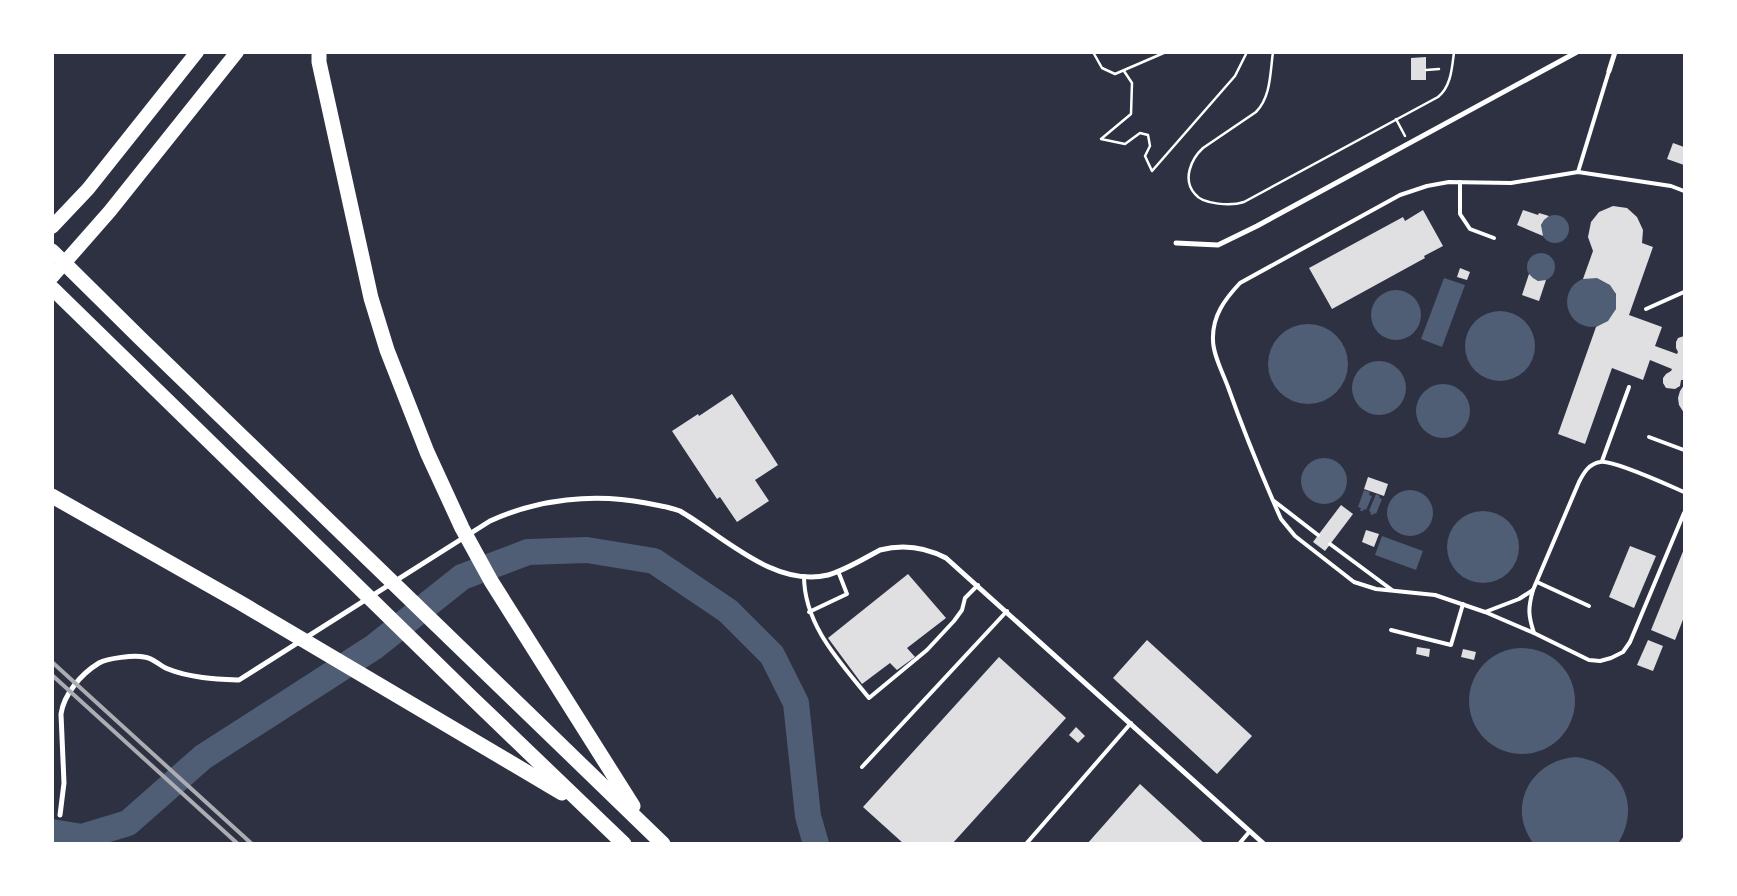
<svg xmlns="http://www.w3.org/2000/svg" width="1737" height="896" font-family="'PT Sans Narrow',sans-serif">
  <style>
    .water { fill: #4f5d75 }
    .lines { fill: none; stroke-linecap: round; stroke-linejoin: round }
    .river { stroke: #4f5d75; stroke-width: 26 }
    .building { fill: #e0e0e3 }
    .path { stroke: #fff; stroke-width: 2.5 }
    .service { stroke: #fff; stroke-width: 4 }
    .minor { stroke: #fff; stroke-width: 5 }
    .trunk { stroke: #fff; stroke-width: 14 }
    .motorway { stroke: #fff; stroke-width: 15 }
    .rail { stroke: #abadb3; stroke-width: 4 }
  </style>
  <rect width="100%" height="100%" fill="#2d3142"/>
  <g class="water">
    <circle cx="1555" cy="229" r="14"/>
    <circle cx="1541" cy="267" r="14"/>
    <circle cx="1592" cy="302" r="25"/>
    <polygon points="1444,278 1465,285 1442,347 1421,339"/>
    <circle cx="1396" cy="315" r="25"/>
    <circle cx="1500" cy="346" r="35"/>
    <circle cx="1308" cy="364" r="40"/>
    <circle cx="1379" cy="388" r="27"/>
    <circle cx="1443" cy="411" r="27"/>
    <circle cx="1324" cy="481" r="23"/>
    <circle cx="1410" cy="513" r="23"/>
    <polygon points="1364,490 1370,492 1369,495 1372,496 1366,510 1364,509 1363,511 1360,511 1361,508 1358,507"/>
    <polygon points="1376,494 1380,496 1379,498 1382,499 1376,514 1374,513 1373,515 1370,514 1371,512 1369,511"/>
    <circle cx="1483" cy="547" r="36"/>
    <polygon points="1382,536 1423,551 1416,570 1375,555"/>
    <circle cx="1522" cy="701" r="53"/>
    <path d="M 1576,757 C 1621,763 1642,805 1618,843 L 1533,843 C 1506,806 1531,760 1576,757 Z"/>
  </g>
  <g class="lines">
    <polyline class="river" points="52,832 82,837 128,823 203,757 374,647 462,577 528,552 587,550 654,561 728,611 772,655 796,703 808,816 816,844"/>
  </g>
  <g class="building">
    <polygon points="1426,57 1426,80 1411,80 1411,58"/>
    <polygon points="1673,143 1684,147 1684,165 1667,159"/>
    <polygon points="1613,206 1627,208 1637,217 1643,230 1642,243 1653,247 1629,315 1662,327 1655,346 1677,354 1678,352 1676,348 1676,342 1678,338 1684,336 1684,380 1681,380 1680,386 1675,389 1666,388 1663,383 1663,378 1666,374 1671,371 1672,369 1650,360 1643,380 1612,368 1585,444 1558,434 1596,327 1608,321 1616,309 1616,294 1610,285 1597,278 1583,279 1593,251 1588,237 1591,222 1599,212"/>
    <polygon points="1423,210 1443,246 1424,256 1425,258 1332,309 1309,268 1403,217 1405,221"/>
    <polygon points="1523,210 1538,215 1539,213 1549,216 1544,220 1541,225 1543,236 1517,225"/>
    <polygon points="1460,268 1470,272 1467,280 1457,277"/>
    <polygon points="1529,274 1533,278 1538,281 1546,280 1539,301 1522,295"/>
    <polygon points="1684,385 1684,413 1679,405 1678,398 1680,391"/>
    <polygon points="732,394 778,465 755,480 769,501 737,522 720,497 717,499 672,431 698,414 699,416"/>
    <polygon points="1368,477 1388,484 1384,496 1364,489"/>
    <polygon points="1341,505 1353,514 1325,551 1313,542"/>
    <polygon points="1366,530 1379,534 1374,547 1362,542"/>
    <polygon points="1630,546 1656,556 1634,608 1609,597"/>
    <polygon points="1684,549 1684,617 1675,640 1651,630"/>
    <polygon points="908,574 946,618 907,648 915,657 897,670 890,663 862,684 828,638"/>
    <polygon points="1147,640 1252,736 1217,774 1113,678"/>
    <polygon points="1648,640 1663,646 1653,671 1637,665"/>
    <polygon points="1417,647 1430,649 1429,657 1416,654"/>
    <polygon points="1463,649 1476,652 1474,660 1461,657"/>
    <polygon points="999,657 1066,718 952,844 904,844 863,807"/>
    <polygon points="1076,727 1085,736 1078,743 1069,735"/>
    <polygon points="1140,784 1205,844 1087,844"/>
    <polygon points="1684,836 1684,844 1678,844"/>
  </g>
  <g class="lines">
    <g class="path">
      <polyline points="1093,52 1102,68 1115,74 1166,52"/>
      <path d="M 1273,52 C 1270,73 1271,97 1256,112 L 1203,148 C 1191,159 1182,180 1195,194 C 1203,205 1232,206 1244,202 L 1438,97 C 1451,87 1452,68 1454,52"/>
      <polyline points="1426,70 1439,69"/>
      <polyline points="1124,71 1132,83 1131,114 1101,139 1125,144 1140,133 1148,135 1150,146 1145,156 1152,171 1235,76 1247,52"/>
      <polyline points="1396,119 1405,136"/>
    </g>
    <g class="service">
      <polyline points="1578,172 1609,71"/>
      <polyline points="1460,182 1460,214 1470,229 1494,238"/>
      <path d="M 1684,191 L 1671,186 L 1578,172 L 1511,183 L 1449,182 L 1427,186 L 1400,195 L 1240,283 C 1225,299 1212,316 1213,340 C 1213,355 1223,373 1228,387 C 1244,432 1262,476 1281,519 L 1295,536 L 1354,582 L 1376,589 L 1435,595 L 1485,612 L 1534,633 L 1589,660 L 1600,661 L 1611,658 L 1623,652 L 1630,642 L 1684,513"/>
      <polyline points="1646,309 1684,292"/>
      <polyline points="1649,437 1684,450"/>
      <polyline points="1602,461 1629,387"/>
      <polyline points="1274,501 1318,535"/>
      <polyline points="1330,544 1392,590"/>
      <path d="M 804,576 C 804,625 840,662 869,698 L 927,650 L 954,621 L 962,610 L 965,598 L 978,585"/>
      <polyline points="1537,582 1589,606"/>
      <polyline points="809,612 847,594 838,571"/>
      <polyline points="1485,612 1519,599 1533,590"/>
      <polyline points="1391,630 1451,645 1463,604"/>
      <path d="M 1534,633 C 1528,615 1528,608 1533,590 L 1579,482 C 1584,472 1589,464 1600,462 C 1612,459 1670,486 1684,492"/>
      <polyline points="862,767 1007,611"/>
      <polyline points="1026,844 1131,723"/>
      <polyline points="1239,844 1250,831"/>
    </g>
    <g class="minor">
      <polyline points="1609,71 1615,52"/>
      <polyline points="1176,243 1218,245 1257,226 1577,52"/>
      <path d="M 60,815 L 64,783 L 61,714 C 64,694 81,674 99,663 C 108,658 134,655 144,657 C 152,657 160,666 168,669 C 190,678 216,679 239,680 L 490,521 C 538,499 594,493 646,503 C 657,505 669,507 680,511 C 723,536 774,588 828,575 C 846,570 863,559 880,550 C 903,544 925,547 946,558 L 1264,844"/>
    </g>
    <g class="trunk">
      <polyline points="52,227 88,189 197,52"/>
      <polyline points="52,277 110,211 237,52"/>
    </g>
    <g class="motorway">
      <polyline points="319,52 319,62 371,298 387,350 427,452 462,528 491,581 633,806"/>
      <polyline points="52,251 140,338 663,844"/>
      <polyline points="52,288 472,698 624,844"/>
      <polyline points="52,496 239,602 562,793"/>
    </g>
    <g class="rail">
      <polyline points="52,662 252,844"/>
      <polyline points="52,675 238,844"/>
    </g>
  </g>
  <rect width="1737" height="896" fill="none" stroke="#ffffff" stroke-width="108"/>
</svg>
